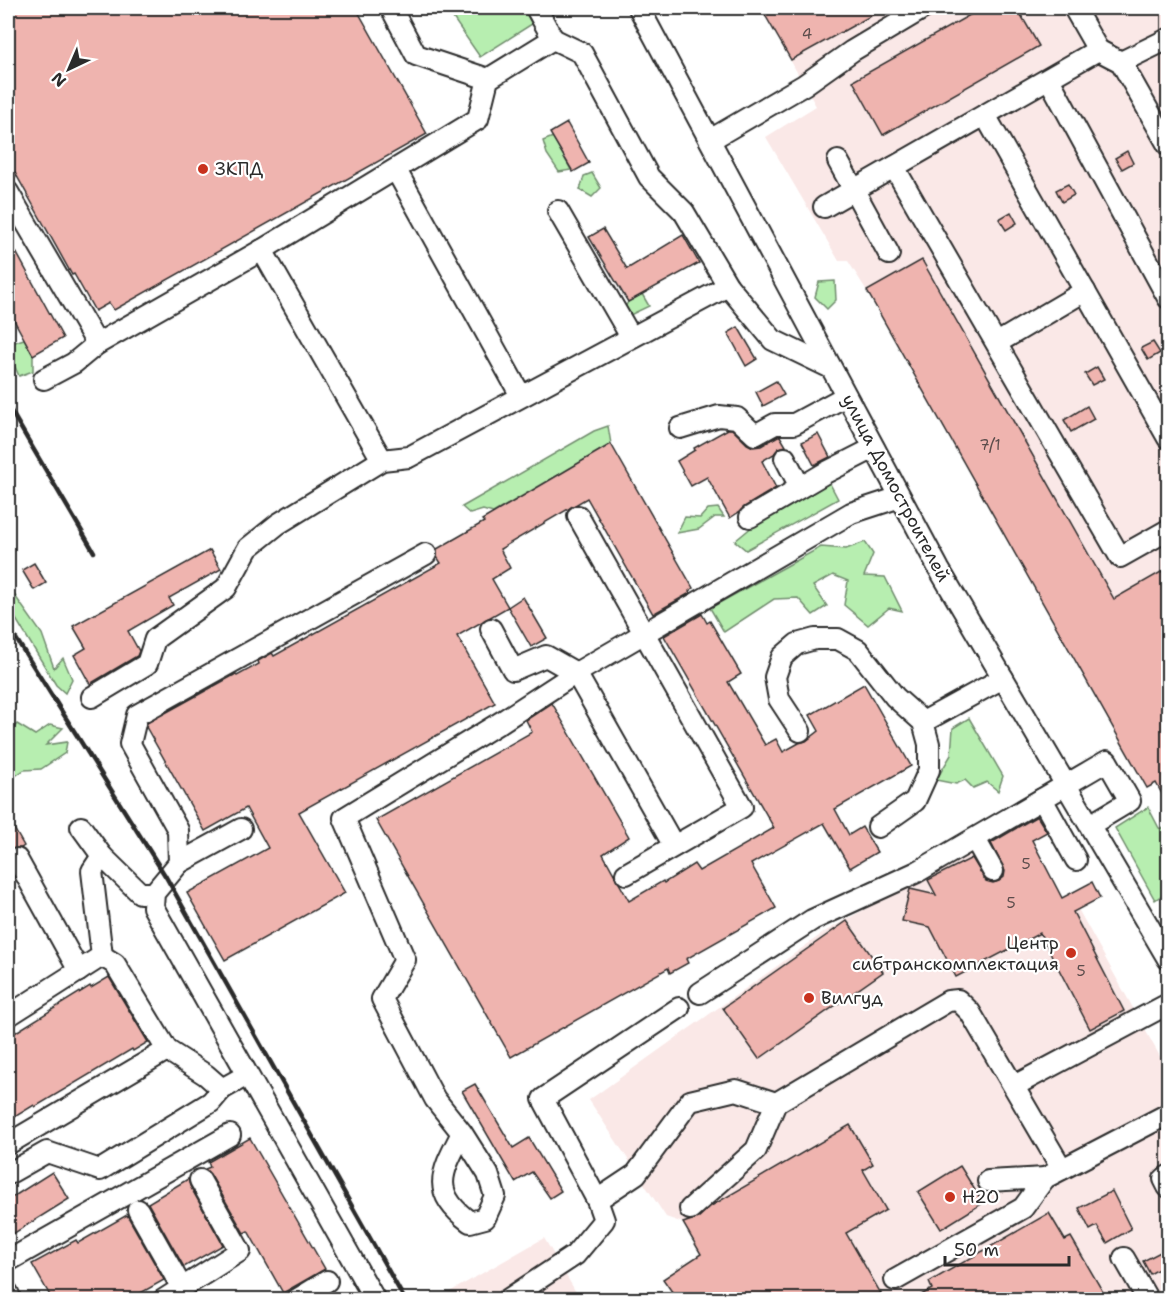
<svg xmlns="http://www.w3.org/2000/svg" width="1176" height="1307" font-family="'Shantell Sans',sans-serif">
  <style>
    .built { fill: #fae8e7 }
    .green { fill: #b7eeb0; stroke: #718c6e; stroke-width: 1.5 }
    .building { fill: #efb4af; stroke: #2b2b2b; stroke-width: 1.5 }
    .lines { fill: none; stroke-linecap: round; stroke-linejoin: round }
    .minor-casing { stroke: #2b2b2b; stroke-width: 24 }
    .minor { stroke: #fff; stroke-width: 20 }
    .rail { stroke: #2b2b2b; stroke-width: 4.5 }
    .poi-dot { fill: #c8321e; stroke: #fff; stroke-width: 2 }
    .labels { text-anchor: middle; dominant-baseline: central; stroke-width: 4.5; stroke-linejoin: round; paint-order: stroke }
    .number-label { font-size: 15px; fill: #5c4d4c }
    .poi-label { font-size: 18px; fill: #2b2b2b; stroke: #fff; text-anchor: start }
    .street-label { font-size: 18px; fill: #2b2b2b; stroke: #fff }
  </style>
  <rect width="100%" height="100%" fill="#fff"/>
  <filter id="ink" filterUnits="userSpaceOnUse"><feTurbulence type="fractalNoise" baseFrequency=".0167" numOctaves="2"/><feDisplacementMap in="SourceGraphic" scale="12" xChannelSelector="R" yChannelSelector="G"/><feConvolveMatrix kernelMatrix="1 2 1 2 8 2 1 2 1" color-interpolation-filters="sRGB"/></filter>
  <g filter="url(#ink)">
    <g class="built">
      <polygon points="761,8 1168,8 1168,805 1156,783 1108,717 867,291 848,261 839,261 766,137 816,106"/>
      <polygon points="974,848 1021,939 1078,909 1168,1071 1168,1299 728,1299 683,1223 666,1217 589,1100 826,931"/>
      <polygon points="544,1238 580,1299 440,1300 439,1298"/>
    </g>
    <g class="green">
      <polygon points="451,8 523,8 532,24 480,57 453,18"/>
      <polygon points="553,137 571,170 559,172 547,154 543,141"/>
      <polygon points="592,173 601,188 592,197 580,190 584,176"/>
      <polygon points="835,281 836,300 827,309 815,297 819,282"/>
      <polygon points="642,294 649,306 626,317 624,309 628,302"/>
      <polygon points="24,339 33,355 33,371 19,376 8,351 15,342"/>
      <polygon points="608,426 611,444 493,513 483,510 470,514 462,507 594,431"/>
      <polygon points="828,480 838,499 746,550 735,541 759,521"/>
      <polygon points="718,508 724,517 715,517 699,529 677,533 685,517 700,518 708,509"/>
      <polygon points="865,542 873,554 864,576 885,577 902,611 889,608 868,625 844,605 848,581 833,575 813,586 827,606 813,615 798,598 774,599 724,632 710,608 821,547 846,549"/>
      <polygon points="8,586 42,634 54,668 63,658 72,679 65,693 56,685 8,606"/>
      <polygon points="969,718 1003,776 998,791 987,782 973,788 965,780 956,784 936,780 951,755 953,728"/>
      <polygon points="17,724 35,735 50,725 63,728 46,745 67,742 65,753 41,769 24,770 8,781 8,733"/>
      <polygon points="1148,807 1159,828 1168,829 1168,891 1155,900 1115,828"/>
    </g>
    <g class="building">
      <polygon points="8,8 356,8 427,134 114,310 109,303 95,311 74,274 72,275 8,160"/>
      <polygon points="761,8 885,8 791,60"/>
      <polygon points="982,8 1017,8 1039,46 883,135 853,81"/>
      <polygon points="567,123 589,163 573,172 550,133"/>
      <polygon points="1127,151 1133,163 1122,169 1115,158"/>
      <polygon points="1068,184 1074,195 1062,202 1056,190"/>
      <polygon points="1011,212 1017,223 1006,230 999,219"/>
      <polygon points="603,229 627,269 683,235 699,263 628,302 589,237"/>
      <polygon points="8,237 63,338 33,355 8,309"/>
      <polygon points="922,260 1114,599 1168,568 1168,805 1156,783 1147,788 867,291"/>
      <polygon points="738,327 757,359 746,366 728,333"/>
      <polygon points="1153,342 1160,353 1148,360 1141,348"/>
      <polygon points="1097,367 1104,379 1092,385 1085,374"/>
      <polygon points="776,381 784,395 763,406 756,392"/>
      <polygon points="1087,406 1094,419 1071,432 1064,420"/>
      <polygon points="728,429 732,429 747,444 753,447 761,446 778,436 780,436 786,446 779,448 774,454 762,461 776,488 744,507 739,512 730,518 707,477 691,486 677,461 695,450 694,448"/>
      <polygon points="818,434 830,457 814,465 802,442"/>
      <polygon points="611,444 693,588 689,591 690,593 653,614 587,498 500,549 510,568 492,579 508,607 457,636 495,703 299,812 345,893 225,960 187,893 268,848 246,808 205,831 146,727 147,723 236,674 237,676 259,664 258,661 272,653 274,656 441,563 437,557 437,549 484,522 482,520"/>
      <polygon points="210,550 221,569 169,598 173,605 128,631 139,651 137,656 90,684 74,655 86,648 73,626"/>
      <polygon points="34,563 46,583 34,590 22,570"/>
      <polygon points="523,597 547,638 531,647 508,607"/>
      <polygon points="702,614 707,623 710,621 741,674 728,682 765,745 776,739 783,752 799,743 806,741 819,731 810,715 864,684 911,766 835,809 849,835 862,827 877,852 850,868 824,823 751,864 776,908 686,959 688,963 670,973 668,968 511,1057 376,820 532,732 526,720 552,703 629,837 603,854 629,901 663,881 664,883 694,864 699,871 774,828 664,636"/>
      <polygon points="1037,816 1047,832 1032,840 1062,898 1092,882 1100,898 1073,912 1124,1011 1090,1029 1040,933 956,977 930,927 902,921 910,889 936,895 928,880 972,858 986,881 993,883 999,881 1004,877 1005,871 991,843"/>
      <polygon points="8,818 24,846 21,848 11,849 8,844"/>
      <polygon points="847,921 883,972 759,1059 723,1008"/>
      <polygon points="109,977 148,1042 133,1051 132,1049 35,1107 34,1105 8,1121 8,1037 90,986 91,988"/>
      <polygon points="475,1084 513,1148 529,1138 561,1191 550,1198 532,1172 515,1182 462,1091"/>
      <polygon points="850,1125 873,1164 863,1170 886,1210 846,1233 884,1299 677,1299 663,1279 701,1254 683,1223 698,1218 711,1206"/>
      <polygon points="250,1138 325,1269 283,1293 248,1231 244,1233 210,1174 205,1169 210,1167 208,1162"/>
      <polygon points="960,1166 983,1203 941,1229 918,1192"/>
      <polygon points="52,1172 69,1199 8,1237 8,1200"/>
      <polygon points="188,1179 190,1186 223,1245 184,1267 148,1203"/>
      <polygon points="1112,1191 1131,1229 1107,1243 1097,1226 1090,1230 1079,1208"/>
      <polygon points="1049,1213 1065,1240 1071,1237 1107,1299 914,1299 932,1289 929,1282"/>
      <polygon points="127,1215 164,1280 130,1299 52,1299 32,1264 76,1240 78,1243"/>
      <polygon points="1168,1248 1168,1285 1160,1268 1150,1274 1143,1261"/>
    </g>
    <g class="lines">
      <g class="minor-casing">
        <g id="minor">
          <polyline points="391,8 416,55 488,79"/>
          <polyline points="536,8 553,39"/>
          <polyline points="639,8 939,569 1168,959"/>
          <polyline points="1074,8 1098,50"/>
          <polyline points="1121,62 1168,39"/>
          <polyline points="1049,79 1168,298"/>
          <polyline points="985,115 1168,438"/>
          <polyline points="710,140 804,85 852,51 924,8"/>
          <polyline points="838,161 889,254"/>
          <polyline points="894,167 1120,557 1168,530"/>
          <polyline points="396,170 521,396"/>
          <polyline points="8,192 97,344 262,250 478,119 488,79 553,39 582,53 649,177 684,212 728,286 773,340 831,368"/>
          <polyline points="824,207 1098,50 1121,62 1168,145"/>
          <polyline points="558,211 631,337"/>
          <polyline points="262,250 382,460"/>
          <polyline points="997,343 1085,291"/>
          <polyline points="44,379 74,363 97,344"/>
          <polyline points="680,428 719,416 737,418 755,435 775,424 794,424 846,396"/>
          <polyline points="785,458 800,487"/>
          <polyline points="578,516 742,807 626,874"/>
          <polyline points="750,517 825,473 874,448"/>
          <polyline points="491,629 513,670 546,656 576,673 674,846"/>
          <polyline points="92,697 147,664 155,639 226,588 248,548 278,524 382,460 409,457 728,286"/>
          <polyline points="923,722 1003,678"/>
          <polyline points="800,731 779,699 775,677 782,657 797,644 815,639 838,639 858,650 895,697 923,722 929,744 929,770 915,801 878,827"/>
          <polyline points="1042,799 1076,860"/>
          <polyline points="81,827 102,856 140,893 154,893"/>
          <polyline points="975,839 993,871"/>
          <polyline points="17,859 79,971"/>
          <polyline points="179,863 241,829"/>
          <polyline points="102,956 92,871 102,856"/>
          <polyline points="700,993 812,920 917,872 1107,761 1130,801 1090,825"/>
          <polyline points="8,1016 102,956 115,964 167,1050 8,1144"/>
          <polyline points="167,1050 206,1075 222,1089"/>
          <polyline points="1014,1086 1168,1004"/>
          <path d="M 462,1133 C 442,1172 429,1192 470,1222 L 485,1218 L 495,1196 L 488,1174 L 462,1133 L 435,1099 L 382,999 L 405,960 L 344,818 L 501,722 L 576,673 L 851,513 L 900,497"/>
          <polyline points="8,1174 47,1152 100,1170 211,1102 222,1089 247,1075"/>
          <polyline points="1168,1176 1164,1179 1168,1187"/>
          <polyline points="988,1181 1045,1178"/>
          <polyline points="597,1200 636,1174 690,1101 736,1090 776,1103"/>
          <polyline points="690,1209 756,1150 776,1103 948,1001 958,1000 970,1012 1062,1169"/>
          <polyline points="138,1210 182,1288"/>
          <polyline points="1124,1258 1148,1300"/>
          <polyline points="8,1261 230,1135"/>
          <polyline points="895,1280 1023,1208 1045,1178 1168,1114"/>
          <polyline points="8,1293 11,1300"/>
          <polyline points="163,1300 240,1251 200,1180"/>
          <polyline points="296,1300 327,1281"/>
          <polyline points="375,1300 153,907 154,893 179,863 178,830 130,744 137,715 426,554"/>
          <polyline points="507,1300 575,1255 604,1220 597,1200 543,1099 679,1008"/>
        </g>
      </g>
      <use href="#minor" class="minor"/>
      <g class="rail">
        <polyline points="8,406 94,552"/>
        <polyline points="8,626 166,877 405,1300"/>
      </g>
    </g>
  </g>
  <g class="poi-dot">
    <circle cx="203" cy="169" r="6"/>
    <circle cx="1071" cy="953" r="6"/>
    <circle cx="809" cy="998" r="6"/>
    <circle cx="950" cy="1197" r="6"/>
  </g>
  <g class="labels">
    <g class="number-label">
      <text x="807" y="34">4</text>
      <text x="990" y="445">7/1</text>
      <text x="1026" y="864">5</text>
      <text x="1011" y="903">5</text>
      <text x="1081" y="971">5</text>
    </g>
    <g class="poi-label">
      <text x="215" y="169">ЗКПД</text>
      <text x="1059" y="943" text-anchor="end">Центр<tspan x="1059" dy="21">сибтранскомплектация</tspan></text>
      <text x="821" y="998">Вилгуд</text>
      <text x="962" y="1197">H2O</text>
    </g>
    <g class="street-label">
      <text transform="translate(896 488) rotate(62)">улица Домостроителей</text>
    </g>
  </g>
  <rect width="1176" height="1307" fill="none" stroke="#fff" stroke-width="30"/>
  <rect x="15" y="15" width="1146" height="1277" fill="none" stroke="#2b2b2b" stroke-width="2" filter="url(#ink)"/>
  <g transform="translate(69 69) rotate(224)" stroke="#ffffff" stroke-width="4.5" paint-order="stroke">
  <path d="M0-4.5L10 22L0 15L-10 22Z" fill="#2b2b2b"/>
  <text y="-9" font-size="16" font-weight="bold" text-anchor="middle" fill="#2b2b2b">N</text>
  </g>
  <path d="M945 1256v9h124v-9" fill="none" stroke="#2b2b2b" stroke-width="3"/>
  <text x="954" y="1256" font-size="18" fill="#2b2b2b" stroke="#ffffff" stroke-width="4.5" paint-order="stroke">50 m</text>
</svg>
